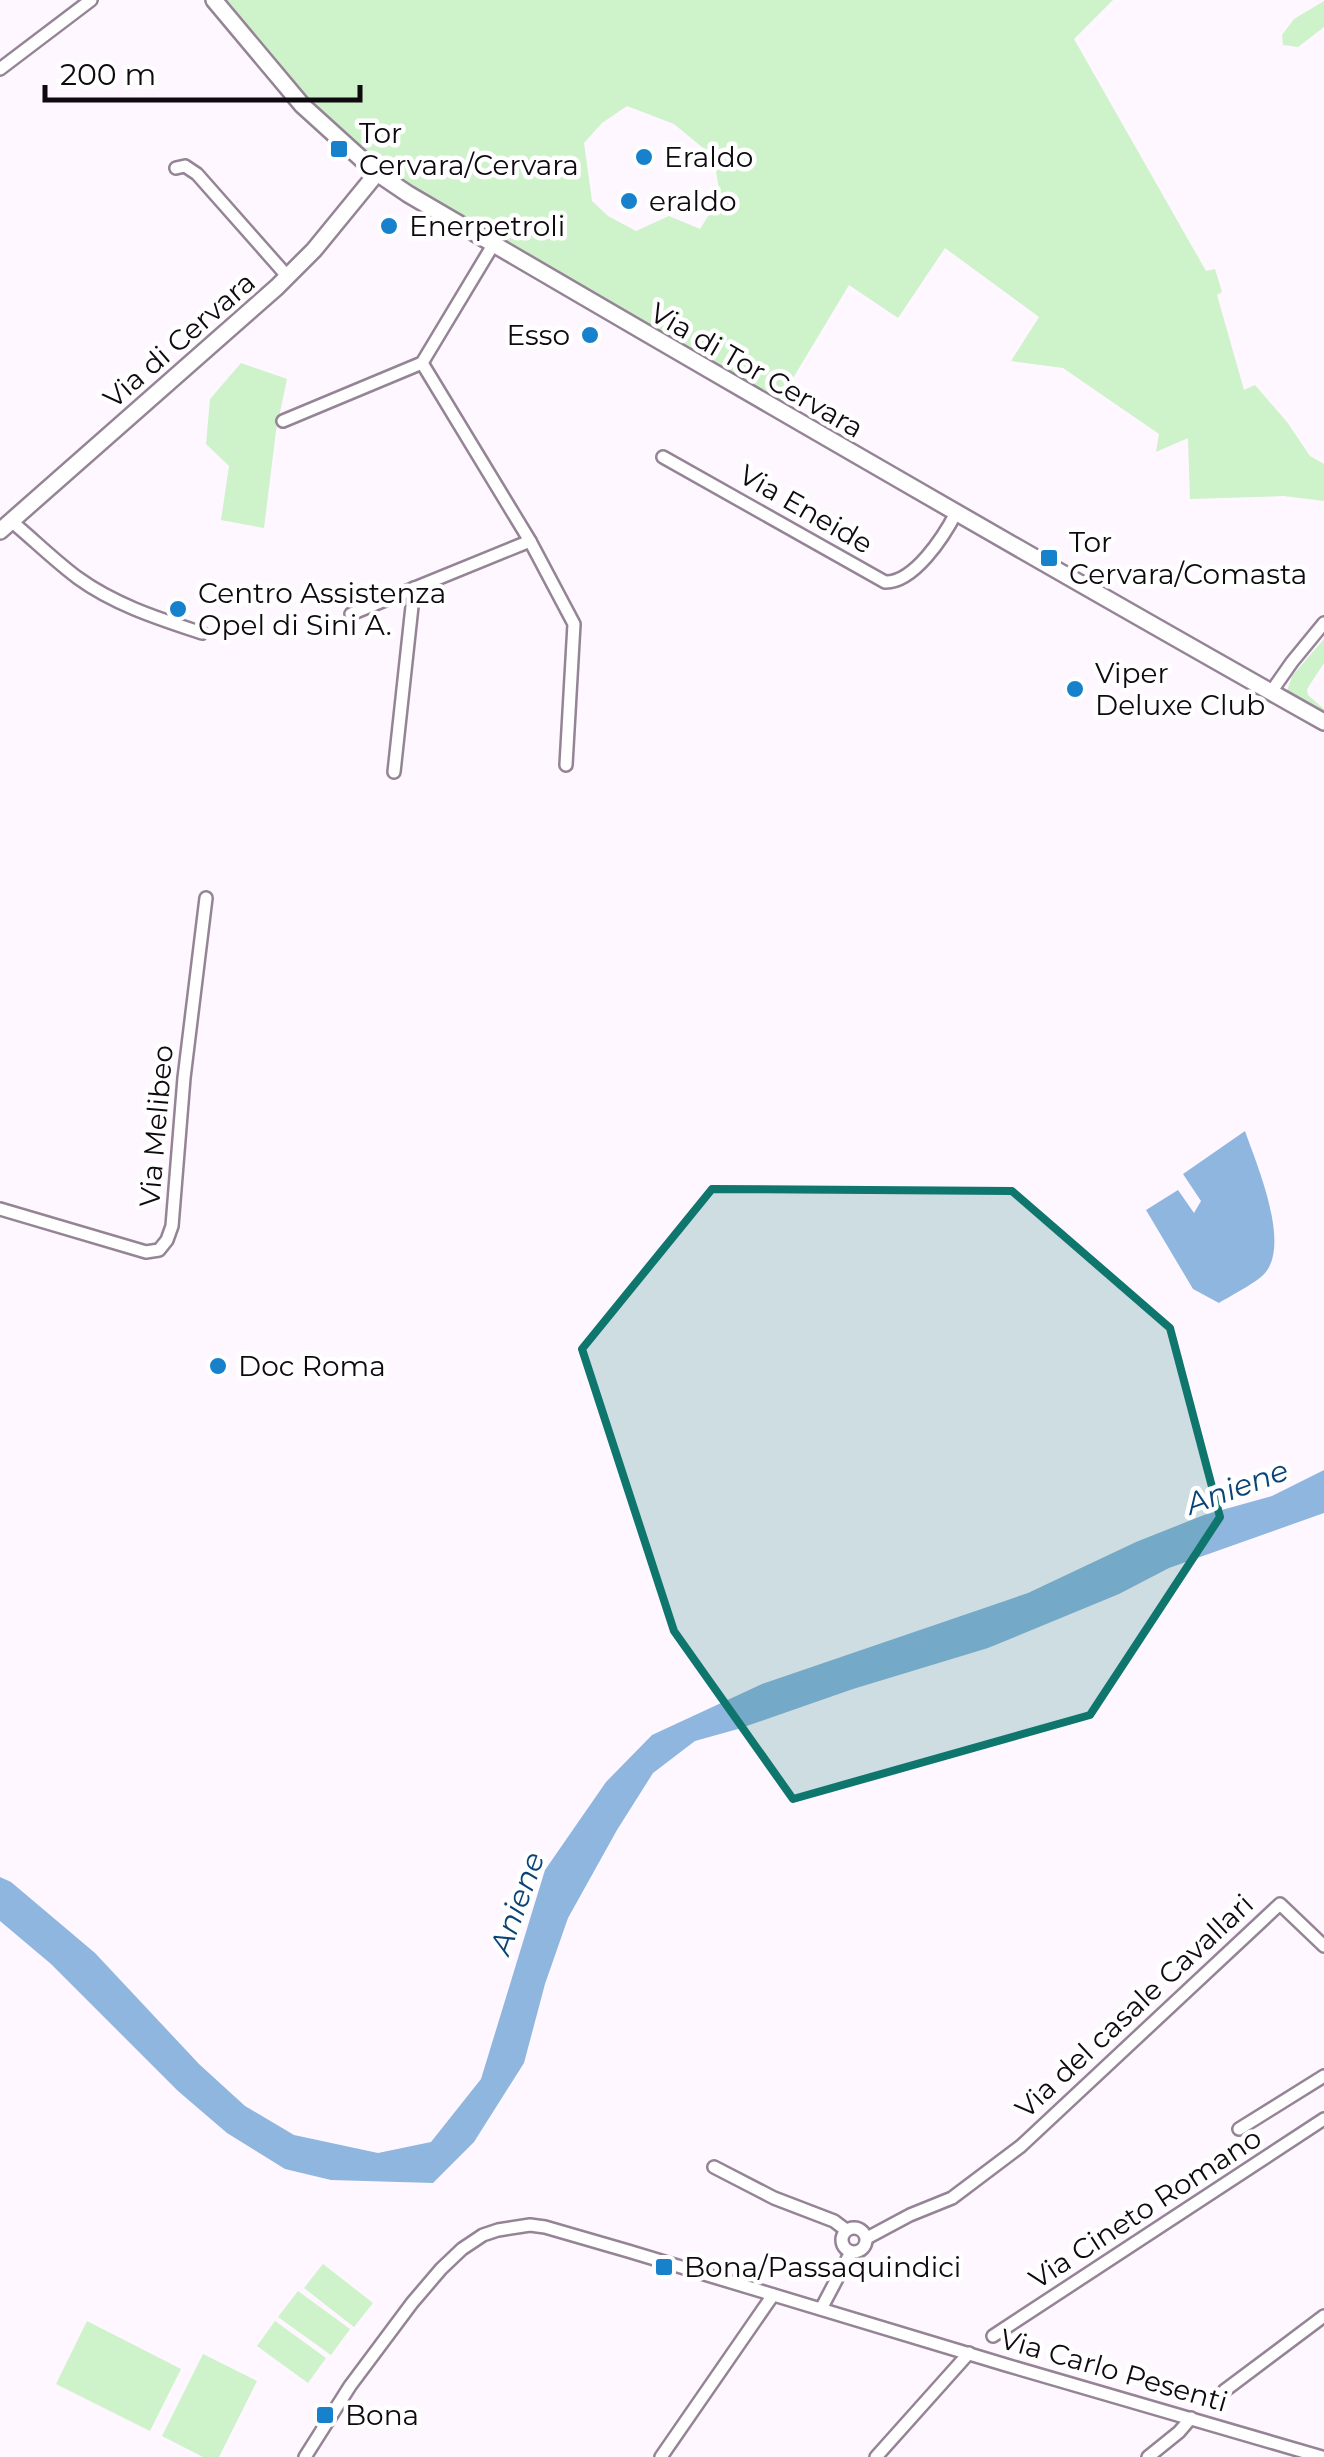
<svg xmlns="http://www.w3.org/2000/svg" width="1324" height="2457" font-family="Montserrat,sans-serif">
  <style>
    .green { fill: #cef2c9; fill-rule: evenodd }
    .water { fill: #8fb6df }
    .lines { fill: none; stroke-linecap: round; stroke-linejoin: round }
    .street-casing { stroke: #958496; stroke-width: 16 }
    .secondary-casing { stroke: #958496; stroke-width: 20 }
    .street { stroke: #fff; stroke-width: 11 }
    .secondary { stroke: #fff; stroke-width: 15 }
    .marked { fill: #0f766e; fill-opacity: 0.2; stroke: #0f766e; stroke-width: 8; stroke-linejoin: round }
    .poi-dot { fill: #1881cc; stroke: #fff; stroke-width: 4 }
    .labels { text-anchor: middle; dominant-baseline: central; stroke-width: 9; stroke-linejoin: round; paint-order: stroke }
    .poi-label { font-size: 28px; fill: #0f0910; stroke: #fff; text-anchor: start }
    .street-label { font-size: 28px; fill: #0f0910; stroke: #fff }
    .water-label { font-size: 30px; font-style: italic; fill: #0a4477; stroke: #fff }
  </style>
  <rect width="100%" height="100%" fill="#fef7ff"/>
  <g class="green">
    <path d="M 221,0 L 1113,0 L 1074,39 L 1206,271 L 1215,269 L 1222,292 L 1217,295 L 1244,390 L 1255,385 L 1287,422 L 1310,456 L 1324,464 L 1324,501 L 1284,496 L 1190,499 L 1188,438 L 1156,452 L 1159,434 L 1063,368 L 1011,361 L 1039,317 L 945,248 L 898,318 L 849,285 L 778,403 L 437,207 L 382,168 L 326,122 ZM 627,106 L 674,124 L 714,157 L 720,197 L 700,229 L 669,216 L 636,231 L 608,216 L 592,201 L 584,143 L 602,123 Z"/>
    <polygon points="1324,1 1324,27 1298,47 1283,45 1282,35 1294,19"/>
    <polygon points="241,363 287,379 276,431 264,528 221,520 229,466 206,444 210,399"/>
    <polygon points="1324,639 1324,663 1307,689 1308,695 1324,709 1324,717 1286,694 1292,676"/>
    <polygon points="323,2264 373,2303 354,2327 304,2288"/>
    <polygon points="298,2291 350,2329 331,2355 278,2317"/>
    <polygon points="87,2321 181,2369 150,2431 56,2384"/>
    <polygon points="275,2321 326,2358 308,2383 257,2346"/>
    <polygon points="203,2354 257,2381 219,2457 203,2457 162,2436"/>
  </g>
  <g class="water">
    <path d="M 1245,1131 C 1256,1163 1291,1243 1265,1273 C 1258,1282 1230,1296 1219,1303 L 1193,1289 L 1146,1210 L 1178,1190 L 1194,1213 L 1201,1201 L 1183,1174 Z"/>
    <polygon points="1324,1470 1324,1513 1169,1568 1119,1594 988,1648 853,1689 738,1729 695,1741 653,1773 617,1830 568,1918 545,1984 524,2063 474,2142 433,2183 331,2180 285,2169 227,2133 178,2091 51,1964 0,1921 0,1877 11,1882 95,1953 199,2064 245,2106 294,2135 378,2153 431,2142 481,2079 545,1870 606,1782 652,1735 762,1684 1028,1593 1136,1542 1204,1515 1272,1496"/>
  </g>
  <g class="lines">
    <g class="street-casing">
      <g id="street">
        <polyline points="0,69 91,0"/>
        <polyline points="176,168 185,166 197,174 288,277"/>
        <polyline points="422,363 530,541 574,624 566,765"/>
        <polyline points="283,421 422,363 493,245"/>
        <path d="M 663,457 L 885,582 C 914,583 944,536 956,513"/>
        <path d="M 11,521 C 34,540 55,561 78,578 C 115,605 160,619 202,633"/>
        <polyline points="351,614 530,541"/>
        <polyline points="1271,692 1292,662 1324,623"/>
        <polyline points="394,772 414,588"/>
        <polyline points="0,1209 146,1252 159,1250 167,1240 172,1226 184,1078 206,898"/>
        <polyline points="1239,2129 1324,2076"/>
        <polyline points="714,2167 774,2198 834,2221 846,2230"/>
        <circle cx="854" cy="2240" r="12"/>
        <polyline points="867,2238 910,2215 952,2198 1021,2146 1280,1904 1324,1946"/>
        <polyline points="821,2309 851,2252"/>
        <polyline points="993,2336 1324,2119"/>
        <polyline points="1224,2391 1324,2316"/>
        <polyline points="305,2457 350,2386 412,2303 441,2269 462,2249 483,2235 498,2230 530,2225 545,2227 628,2251 1006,2365 1322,2457"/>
        <polyline points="661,2457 773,2295"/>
        <polyline points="876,2457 969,2353"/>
        <polyline points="1148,2457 1179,2432 1191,2418"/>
      </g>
    </g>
    <g class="secondary-casing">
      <g id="secondary">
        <path d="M 214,0 L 302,105 L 377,173 L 408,194 C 712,372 1017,549 1324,722"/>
        <polyline points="0,531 277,287 314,250 377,173"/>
      </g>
    </g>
    <use href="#street" class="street"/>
    <use href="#secondary" class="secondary"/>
  </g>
  <path class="marked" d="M 712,1189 L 1012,1191 L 1170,1328 L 1220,1517 L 1090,1715 L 793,1799 L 674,1631 L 582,1349 Z"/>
  <g class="poi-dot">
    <rect x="329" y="139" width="20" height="20" rx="5"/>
    <circle cx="644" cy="157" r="10"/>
    <circle cx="629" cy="201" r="10"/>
    <circle cx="389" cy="226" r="10"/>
    <circle cx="590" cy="335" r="10"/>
    <rect x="1039" y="548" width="20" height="20" rx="5"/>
    <circle cx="178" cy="609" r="10"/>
    <circle cx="1075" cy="689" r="10"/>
    <circle cx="218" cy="1366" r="10"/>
    <rect x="654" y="2257" width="20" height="20" rx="5"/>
    <rect x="315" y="2405" width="20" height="20" rx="5"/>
  </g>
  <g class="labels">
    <g class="poi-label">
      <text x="359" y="133">Tor<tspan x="359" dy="32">Cervara/Cervara</tspan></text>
      <text x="664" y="157">Eraldo</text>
      <text x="649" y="201">eraldo</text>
      <text x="409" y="226">Enerpetroli</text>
      <text x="570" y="335" text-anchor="end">Esso</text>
      <text x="1069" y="542">Tor<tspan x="1069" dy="32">Cervara/Comasta</tspan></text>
      <text x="198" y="593">Centro Assistenza<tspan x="198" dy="32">Opel di Sini A.</tspan></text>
      <text x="1095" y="673">Viper<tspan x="1095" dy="32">Deluxe Club</tspan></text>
      <text x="238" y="1366">Doc Roma</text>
      <text x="684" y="2267">Bona/Passaquindici</text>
      <text x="345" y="2415">Bona</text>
    </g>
    <g class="street-label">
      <text transform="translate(179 340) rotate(-41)">Via di Cervara</text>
      <text transform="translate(757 370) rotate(30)">Via di Tor Cervara</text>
      <text transform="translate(806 509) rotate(30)">Via Eneide</text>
      <text transform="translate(156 1126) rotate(-85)">Via Melibeo</text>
      <text transform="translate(1134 2006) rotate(-43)">Via del casale Cavallari</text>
      <text transform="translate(1145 2208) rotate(-33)">Via Cineto Romano</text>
      <text transform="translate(1114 2370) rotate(16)">Via Carlo Pesenti</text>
    </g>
    <g class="water-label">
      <text transform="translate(1237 1487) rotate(-20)">Aniene</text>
      <text transform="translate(517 1903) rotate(-70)">Aniene</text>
    </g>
  </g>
  <path d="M45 85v15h315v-15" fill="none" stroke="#0f0910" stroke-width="5"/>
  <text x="60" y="85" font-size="30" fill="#0f0910" stroke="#ffffff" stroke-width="8" paint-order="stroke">200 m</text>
</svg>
